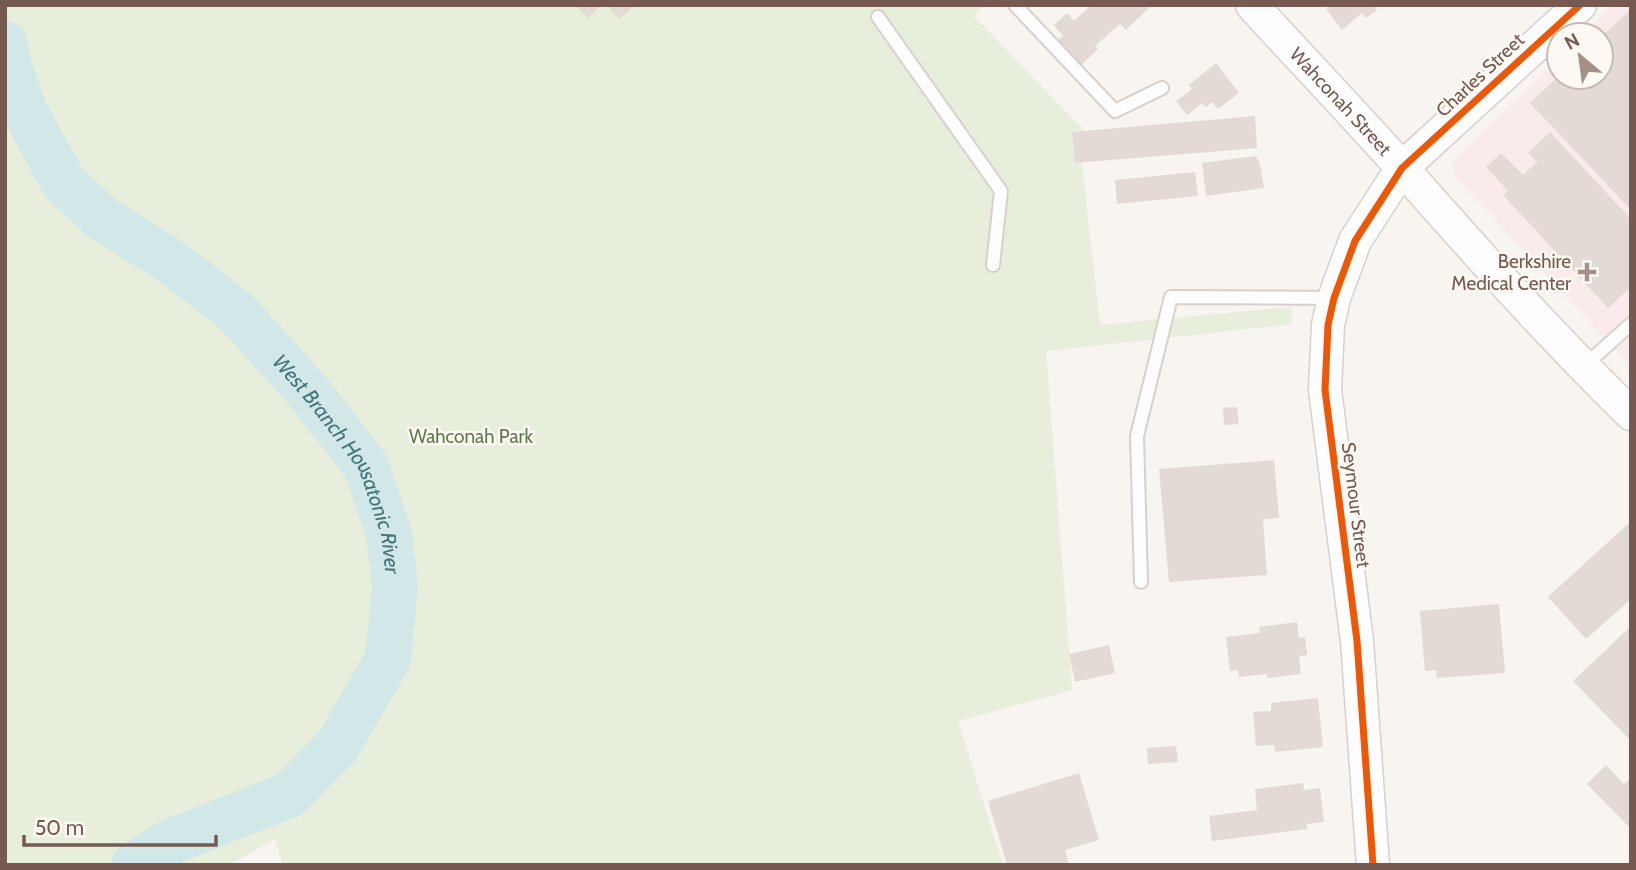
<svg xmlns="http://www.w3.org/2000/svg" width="1636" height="870" font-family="Cabin,sans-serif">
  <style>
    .medical { fill: #f9eaeb }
    .green { fill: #e8eedc }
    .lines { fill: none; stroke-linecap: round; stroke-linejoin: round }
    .river { stroke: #d2e8e8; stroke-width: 46 }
    .building { fill: #e3dad5 }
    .service-casing { stroke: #d7d0cc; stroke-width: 16 }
    .tertiary-casing { stroke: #d7d0cc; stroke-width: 35 }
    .service { stroke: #fefdfd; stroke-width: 12 }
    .tertiary { stroke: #fefdfd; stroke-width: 32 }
    .cycleway-casing { stroke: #fef9f4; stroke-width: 11 }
    .cycleway { stroke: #e8590c; stroke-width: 7 }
    .poi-dot { fill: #a49089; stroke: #fef9f4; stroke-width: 2.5 }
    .labels { text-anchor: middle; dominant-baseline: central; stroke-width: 5; stroke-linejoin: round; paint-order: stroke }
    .street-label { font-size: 19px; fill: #765a51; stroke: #fef9f4 }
    .poi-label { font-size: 19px; fill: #765a51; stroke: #fef9f4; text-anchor: end }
    .park-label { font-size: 19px; fill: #5e7a4a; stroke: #fef9f4 }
    .water-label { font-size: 21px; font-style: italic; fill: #457679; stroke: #fef9f4 }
  </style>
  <rect width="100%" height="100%" fill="#f8f4f0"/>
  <polygon class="medical" points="1613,5 1631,5 1631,367 1456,177 1451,163 1559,58 1559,77 1601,77 1601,35 1583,35"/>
  <polygon class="green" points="5,5 985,5 974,16 1087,134 1079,136 1100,325 1291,307 1292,324 1046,351 1072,690 958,721 1003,865 283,865 275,839 229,865 5,865"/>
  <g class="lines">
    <path class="river" id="s1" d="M 5,44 L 6,57 L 24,110 L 64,183 L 103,219 L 172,262 L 236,312 L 306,389 L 366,466 L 389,534 L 395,586 L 388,659 L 338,745 L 289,795 L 170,842 L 134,865"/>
  </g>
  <g class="building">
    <polygon points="574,5 602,5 588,18"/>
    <polygon points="607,5 635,5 619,19"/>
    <polygon points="1091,5 1152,5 1126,30 1120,24 1095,46 1098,49 1080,66 1057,41 1063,36 1054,25 1067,13 1074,21"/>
    <polygon points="1331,5 1373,5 1377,10 1366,18 1362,13 1342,30 1326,9"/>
    <polygon points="1631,9 1631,210 1530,103 1558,77 1601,77 1601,37"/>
    <polygon points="1216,63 1239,93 1218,109 1212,102 1206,107 1202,103 1187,115 1176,101 1192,89 1189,85"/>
    <polygon points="1255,116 1257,148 1075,163 1072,132"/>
    <polygon points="1550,132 1631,219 1631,287 1608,308 1503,195 1508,191 1486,167 1501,153 1523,175 1537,162 1528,153"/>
    <polygon points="1256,156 1260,164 1264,188 1206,196 1202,163"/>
    <polygon points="1195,172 1198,196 1117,204 1115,180"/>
    <polygon points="1237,407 1239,424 1224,425 1223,408"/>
    <polygon points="1274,460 1279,518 1263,519 1267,575 1169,582 1159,469"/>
    <polygon points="1631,521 1631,599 1586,639 1548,597"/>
    <polygon points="1499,604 1505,673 1437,678 1436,670 1425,671 1420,611"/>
    <polygon points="1297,622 1299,638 1305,637 1307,655 1299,656 1301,674 1267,678 1267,674 1239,677 1238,670 1230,671 1226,637 1260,633 1259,627"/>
    <polygon points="1631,626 1631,741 1573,681"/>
    <polygon points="1109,645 1115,673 1075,682 1069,654"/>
    <polygon points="1318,698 1323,747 1275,752 1274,745 1256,746 1253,712 1271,711 1271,703"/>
    <polygon points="1176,746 1178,762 1148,764 1147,748"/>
    <polygon points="1606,765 1624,784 1631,778 1631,829 1587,784"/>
    <polygon points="1079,773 1099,840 1065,850 1069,865 1007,865 988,801"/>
    <polygon points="1303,783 1304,790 1320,788 1324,822 1307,824 1307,829 1212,841 1209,816 1257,810 1255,789"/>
  </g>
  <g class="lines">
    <g class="service-casing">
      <g id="service">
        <polyline points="1015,5 1115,111 1162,88"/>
        <polyline points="878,17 1001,191 993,265"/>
        <polyline points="1583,367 1631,324"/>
        <polyline points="1141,582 1137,436 1171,297 1334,298"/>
      </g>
    </g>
    <g class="tertiary-casing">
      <g id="tertiary">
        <path id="s2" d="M 1252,5 C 1302,60 1354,114 1403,169 C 1477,253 1551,336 1631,414"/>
        <polyline points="1373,865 1357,641 1325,390 1328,325 1334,298 1355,241 1402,168 1580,5"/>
      </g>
    </g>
    <use href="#service" class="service"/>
    <use href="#tertiary" class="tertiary"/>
    <g class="cycleway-casing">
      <polyline id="cycleway" points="1373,865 1357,641 1325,390 1328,325 1334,298 1355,241 1402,168 1580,5"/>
    </g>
    <use href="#cycleway" class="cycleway"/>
  </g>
  <path class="poi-dot" d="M1583.5 261.5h7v7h7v7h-7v7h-7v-7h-7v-7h7z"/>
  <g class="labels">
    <g class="street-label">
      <text transform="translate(1480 75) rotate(-43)">Charles Street</text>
      <text stroke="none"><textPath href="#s2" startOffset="131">Wahconah Street</textPath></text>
      <text transform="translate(1356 505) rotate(83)">Seymour Street</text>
    </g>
    <g class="poi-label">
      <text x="1571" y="261">Berkshire<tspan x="1571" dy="22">Medical Center</tspan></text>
    </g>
    <g class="park-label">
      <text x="471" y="436">Wahconah Park</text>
    </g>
    <g class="water-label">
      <text stroke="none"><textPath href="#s1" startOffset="555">West Branch Housatonic River</textPath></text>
    </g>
  </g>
  <rect width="1636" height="870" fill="none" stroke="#765a51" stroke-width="14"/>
  <g transform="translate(1580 56) rotate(331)"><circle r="33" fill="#fef9f4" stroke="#c8b9b3" stroke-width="2"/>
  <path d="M0-5L12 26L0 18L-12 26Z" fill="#a49089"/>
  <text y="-10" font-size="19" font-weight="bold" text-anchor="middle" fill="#765a51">N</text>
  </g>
  <path d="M24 835v10h192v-10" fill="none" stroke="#765a51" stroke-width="3.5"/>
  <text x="35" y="835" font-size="21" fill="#765a51" stroke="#fef9f4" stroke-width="5" paint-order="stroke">50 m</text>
</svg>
